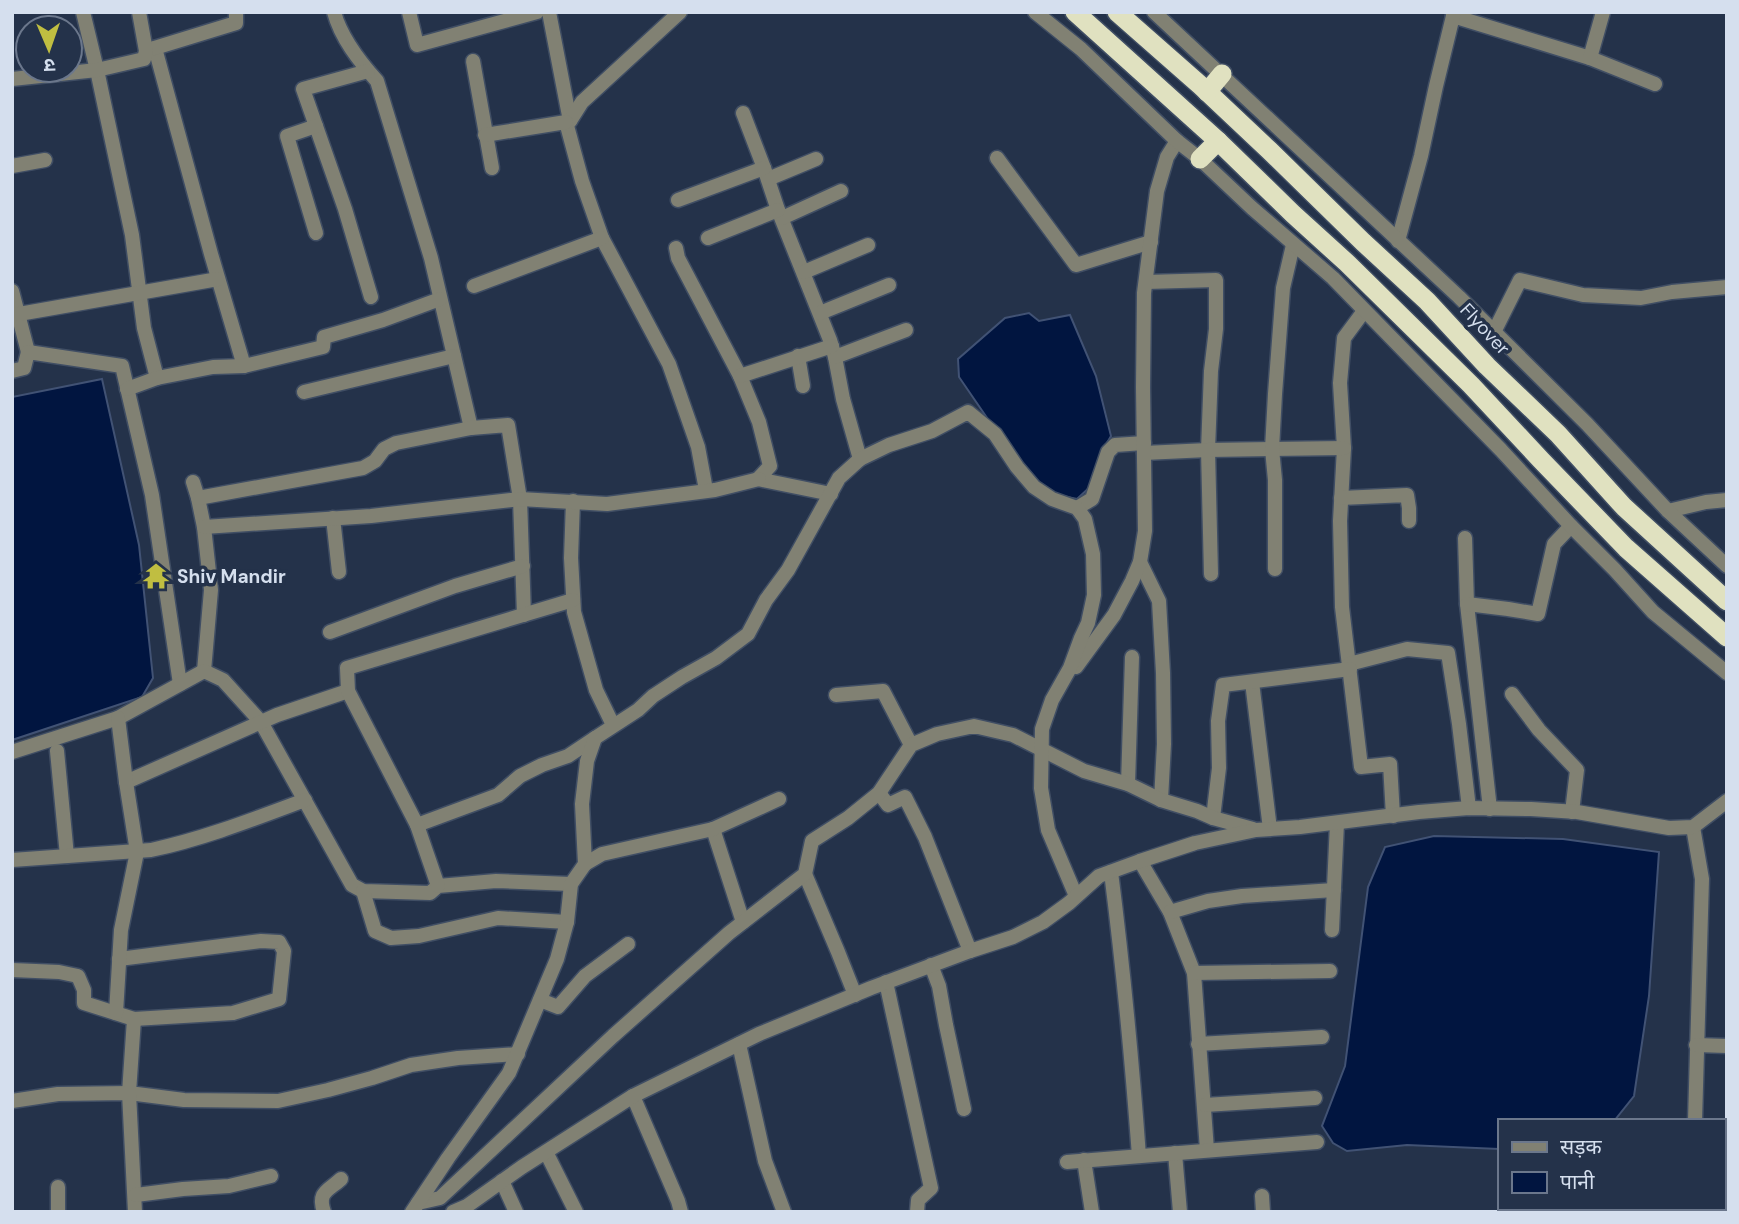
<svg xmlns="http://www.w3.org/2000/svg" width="1739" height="1224" font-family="'DM Sans','Noto Sans Devanagari',sans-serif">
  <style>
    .water { fill: #011540; stroke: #415274; stroke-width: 2 }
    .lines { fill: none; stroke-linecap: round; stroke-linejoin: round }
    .minor-casing { stroke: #404e64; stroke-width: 17 }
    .tertiary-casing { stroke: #404e64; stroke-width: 17 }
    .trunk-casing { stroke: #404e64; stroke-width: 22 }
    .minor { stroke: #818173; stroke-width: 14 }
    .tertiary { stroke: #818173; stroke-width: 14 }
    .trunk { stroke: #e0e1c0; stroke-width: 19 }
    .labels { text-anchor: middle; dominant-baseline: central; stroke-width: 7; stroke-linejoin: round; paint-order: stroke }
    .street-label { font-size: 19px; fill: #d5dfee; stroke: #24324a }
    .poi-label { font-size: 19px; font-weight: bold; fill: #d5dfee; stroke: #24324a; text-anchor: start }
  </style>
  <rect width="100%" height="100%" fill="#24324a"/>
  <g class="water">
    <polygon points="1029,313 1039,321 1070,315 1096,376 1111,436 1100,455 1091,486 1077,499 1049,493 1018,463 959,377 958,359 1005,318"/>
    <polygon points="102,379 139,545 153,678 142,697 12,740 12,397"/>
    <polygon points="1434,836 1563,839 1659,852 1649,996 1634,1096 1614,1121 1499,1121 1499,1149 1407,1145 1347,1151 1333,1143 1322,1126 1345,1066 1368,887 1385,847"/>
  </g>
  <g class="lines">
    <g class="minor-casing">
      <g id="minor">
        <polyline points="83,12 97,70 132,235 144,328 157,378"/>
        <path d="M 334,12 C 341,38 359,61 377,81 L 431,258 L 471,428"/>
        <polyline points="409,12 417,45 537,12"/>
        <polyline points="549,12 570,121 566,122 582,181 602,238 669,364 698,447 706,490"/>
        <polyline points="1453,16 1590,58 1655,84"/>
        <polyline points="155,48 211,254 244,366"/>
        <polyline points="148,50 236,23 236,12"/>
        <polyline points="1590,58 1603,12"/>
        <polyline points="473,61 492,168"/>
        <polyline points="368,71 303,89 345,209 371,297"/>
        <polyline points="12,79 97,70 144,59 146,51 139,12"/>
        <polyline points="743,113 764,168 778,210 830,340 835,357 843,399 860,459"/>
        <polyline points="570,121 582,102 680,12"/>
        <polyline points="485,135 566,122"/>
        <polyline points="997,158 1076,265 1151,242"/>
        <polyline points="12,166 45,160"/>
        <polyline points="768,179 816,159"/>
        <polyline points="678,200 764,168"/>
        <polyline points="782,218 841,191"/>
        <polyline points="316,233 287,136 316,126"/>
        <polyline points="708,238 778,210"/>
        <polyline points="1398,241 1421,156 1436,86 1454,12"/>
        <polyline points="676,248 678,258 740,376 759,422 770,466 758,479 831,494"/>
        <polyline points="804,272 868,245"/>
        <polyline points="1146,282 1216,280 1216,329 1211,371 1208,450 1211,574"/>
        <polyline points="474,286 602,238"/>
        <polyline points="12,291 28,352"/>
        <polyline points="1364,311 1344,338 1340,383 1344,448 1340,521 1342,607 1361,767 1390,764 1393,816"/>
        <polyline points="820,313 889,285"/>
        <polyline points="19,314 218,279"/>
        <polyline points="1494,332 1520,280 1583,295 1641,298 1672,292 1727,287"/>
        <polyline points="798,356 803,386"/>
        <polyline points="835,357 906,330"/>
        <polyline points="12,371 24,368 28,352 122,366 152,495 180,684"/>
        <polyline points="740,376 832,346"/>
        <polyline points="127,389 157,378 213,367 244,366 323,347 324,337 383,320 440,299"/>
        <polyline points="304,392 454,356"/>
        <polyline points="1144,453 1208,450 1344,448"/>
        <polyline points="193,482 198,498 204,527 211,590 204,671"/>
        <polyline points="198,498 363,468 375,461 384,449 396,443 471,428 508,425 520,499 524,615"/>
        <polyline points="1341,498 1407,495 1409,508 1409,521"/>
        <polyline points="573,501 571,558 574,612 596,690 613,725"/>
        <polyline points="1077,508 1092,499 1108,452 1115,445 1144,443"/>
        <polyline points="1668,511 1706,502 1727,500"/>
        <polyline points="333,518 339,572"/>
        <polyline points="204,527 371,516 520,499 607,504 715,490 759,479"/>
        <polyline points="1465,538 1467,604 1490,809"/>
        <polyline points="1140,562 1159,601 1163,673 1164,744 1161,800"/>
        <polyline points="1275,569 1275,480 1272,449 1275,394 1283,288 1293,245"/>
        <polyline points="1467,604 1508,609 1538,614 1554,544 1571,526"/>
        <polyline points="330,632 455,586 523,566"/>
        <polyline points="1349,664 1407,649 1448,653 1459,724 1469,808"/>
        <polyline points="1076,667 1114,615 1132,581 1140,562 1145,531 1143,387 1144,293 1157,191 1167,157 1177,141"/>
        <polyline points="1252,682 1270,829"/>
        <polyline points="1512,694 1539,730 1577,770 1572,812"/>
        <polyline points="836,695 883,691 911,745"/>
        <polyline points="57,751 67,856"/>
        <polyline points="12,752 118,718 204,671 223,680 261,722 352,885 363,891 430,893 438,886 496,881 571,884"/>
        <polyline points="126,782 277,715 348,691"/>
        <polyline points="1128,784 1132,657"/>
        <polyline points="879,793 888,805 905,797 925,837 970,951"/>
        <polyline points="1213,818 1219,768 1218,721 1223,685 1350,669"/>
        <polyline points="417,825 498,795 520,776 542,765 568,756 595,738"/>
        <polyline points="1693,827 1702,879 1695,1121"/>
        <polyline points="713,829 743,922"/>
        <path d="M 12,860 L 151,850 C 203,839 254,819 305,800"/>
        <polyline points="1140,861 1170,912 1194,973 1207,1150"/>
        <polyline points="585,864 602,854 713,829 779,799"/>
        <path d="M 1111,872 C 1123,966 1132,1061 1139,1156"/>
        <polyline points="805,874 838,952 855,995"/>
        <polyline points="438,886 417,825 348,691 347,668 573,600"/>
        <polyline points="363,891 375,931 391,938 419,936 498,918 567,922"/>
        <polyline points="1170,912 1208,901 1242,896 1334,890"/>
        <polyline points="1332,930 1337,823"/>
        <polyline points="119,959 261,941 279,942 284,951 279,999 233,1013 134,1019"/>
        <polyline points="931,965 939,986 946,1025 964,1109"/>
        <polyline points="12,970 59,972 78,976 84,990 84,1003 134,1019 129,1093 184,1100 278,1101 328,1090 372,1078 411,1065 458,1058 518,1054"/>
        <polyline points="1194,973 1330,971"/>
        <polyline points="886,982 931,1188 918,1200 917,1212"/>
        <polyline points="540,1000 558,1007 585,976 628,944"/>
        <polyline points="116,1013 121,930 137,852 126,782 118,718"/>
        <polyline points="739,1044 765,1161 784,1212"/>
        <polyline points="1198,1044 1322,1037"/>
        <polyline points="1696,1045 1727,1046"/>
        <polyline points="633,1096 678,1201 681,1212"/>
        <polyline points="12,1101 58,1094 129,1093 135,1212"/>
        <polyline points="1205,1105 1315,1098"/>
        <polyline points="546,1152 576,1212"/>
        <polyline points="1175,1153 1180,1212"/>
        <polyline points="1084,1160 1092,1212"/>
        <polyline points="1067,1162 1317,1142"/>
        <polyline points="502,1181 516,1212"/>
        <polyline points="136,1195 183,1189 229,1186 271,1176"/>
        <polyline points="1262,1196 1263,1212"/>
        <polyline points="418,1203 440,1198 613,1036 729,933 805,874 812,841 848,818 879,793 911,745 937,734 974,726 1013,735 1084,771 1128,784 1161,800 1197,811 1213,818 1253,829"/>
        <polyline points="58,1212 58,1187"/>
        <path d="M 324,1212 C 317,1192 328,1191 341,1179"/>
        <polyline points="412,1212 448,1158 509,1073 557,959 567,922 571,884 585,864 582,804 587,761 595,738 638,710 653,696 682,677 716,658 748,634 766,600 788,570 839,478 860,459 889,445 932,431 968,412 995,434 1017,467 1034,487 1052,499 1077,508 1085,519 1093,554 1094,595 1088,623 1081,638 1070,668 1052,700 1042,729 1041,788 1048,830 1076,896"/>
        <polyline points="453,1212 467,1206 522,1167 633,1096 759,1034 871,988 970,951 1013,937 1043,922 1069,903 1099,876 1140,861 1195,843 1256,830 1300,827 1419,812 1469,808 1531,809 1577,812 1669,828 1693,827 1727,801"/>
        <polyline points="1694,1212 1694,1208"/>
      </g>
    </g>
    <g class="tertiary-casing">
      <g id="tertiary">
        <polyline points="1035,12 1081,49 1177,141 1200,159 1252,208 1333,278 1501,450 1571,526 1615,570 1653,612 1727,673"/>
        <polyline points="1154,12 1459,297 1587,424 1668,511 1727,566"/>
      </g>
    </g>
    <g class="trunk-casing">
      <g id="trunk">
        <polyline points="1075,12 1218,141 1293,214 1347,263 1471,385 1541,460 1626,548 1727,637"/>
        <polyline points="1117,12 1200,85 1269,150 1363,242 1427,301 1487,366 1558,434 1624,507 1727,601"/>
        <polyline points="1207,92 1222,74"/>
        <polyline points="1200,159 1218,141"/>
      </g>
    </g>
    <use href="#minor" class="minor"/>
    <use href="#tertiary" class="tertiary"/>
    <use href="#trunk" class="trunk"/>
  </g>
  <defs>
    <g id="temple-bare" transform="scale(2.1)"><path d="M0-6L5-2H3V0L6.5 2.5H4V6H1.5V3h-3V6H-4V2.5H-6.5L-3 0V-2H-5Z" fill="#c0be41" stroke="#24324a" stroke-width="2.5" paint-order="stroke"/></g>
  </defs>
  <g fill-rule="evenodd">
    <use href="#temple-bare" x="156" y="576"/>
  </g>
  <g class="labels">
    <g class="street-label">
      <text transform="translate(1485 329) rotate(47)">Flyover</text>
    </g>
    <g class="poi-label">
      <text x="177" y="576">Shiv Mandir</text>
    </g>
  </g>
  <rect width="1739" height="1224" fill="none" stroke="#d5dfee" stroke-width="28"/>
  <rect x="1498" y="1119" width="228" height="91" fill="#24324a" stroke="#6b778c" stroke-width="2"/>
  <rect x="1512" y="1142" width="35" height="10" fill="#818173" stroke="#6b778c" stroke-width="2"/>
  <text x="1560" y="1154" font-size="21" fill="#d5dfee">सड़क</text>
  <rect x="1512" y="1172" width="35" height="21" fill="#011540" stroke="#6b778c" stroke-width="2"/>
  <text x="1560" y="1189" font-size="21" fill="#d5dfee">पानी</text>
  <g transform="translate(49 49) rotate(178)"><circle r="33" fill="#24324a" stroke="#6b778c" stroke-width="2"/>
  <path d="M0-5L12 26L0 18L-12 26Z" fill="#c0be41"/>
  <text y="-10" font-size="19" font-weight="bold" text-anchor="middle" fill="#d5dfee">उ</text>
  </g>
</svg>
